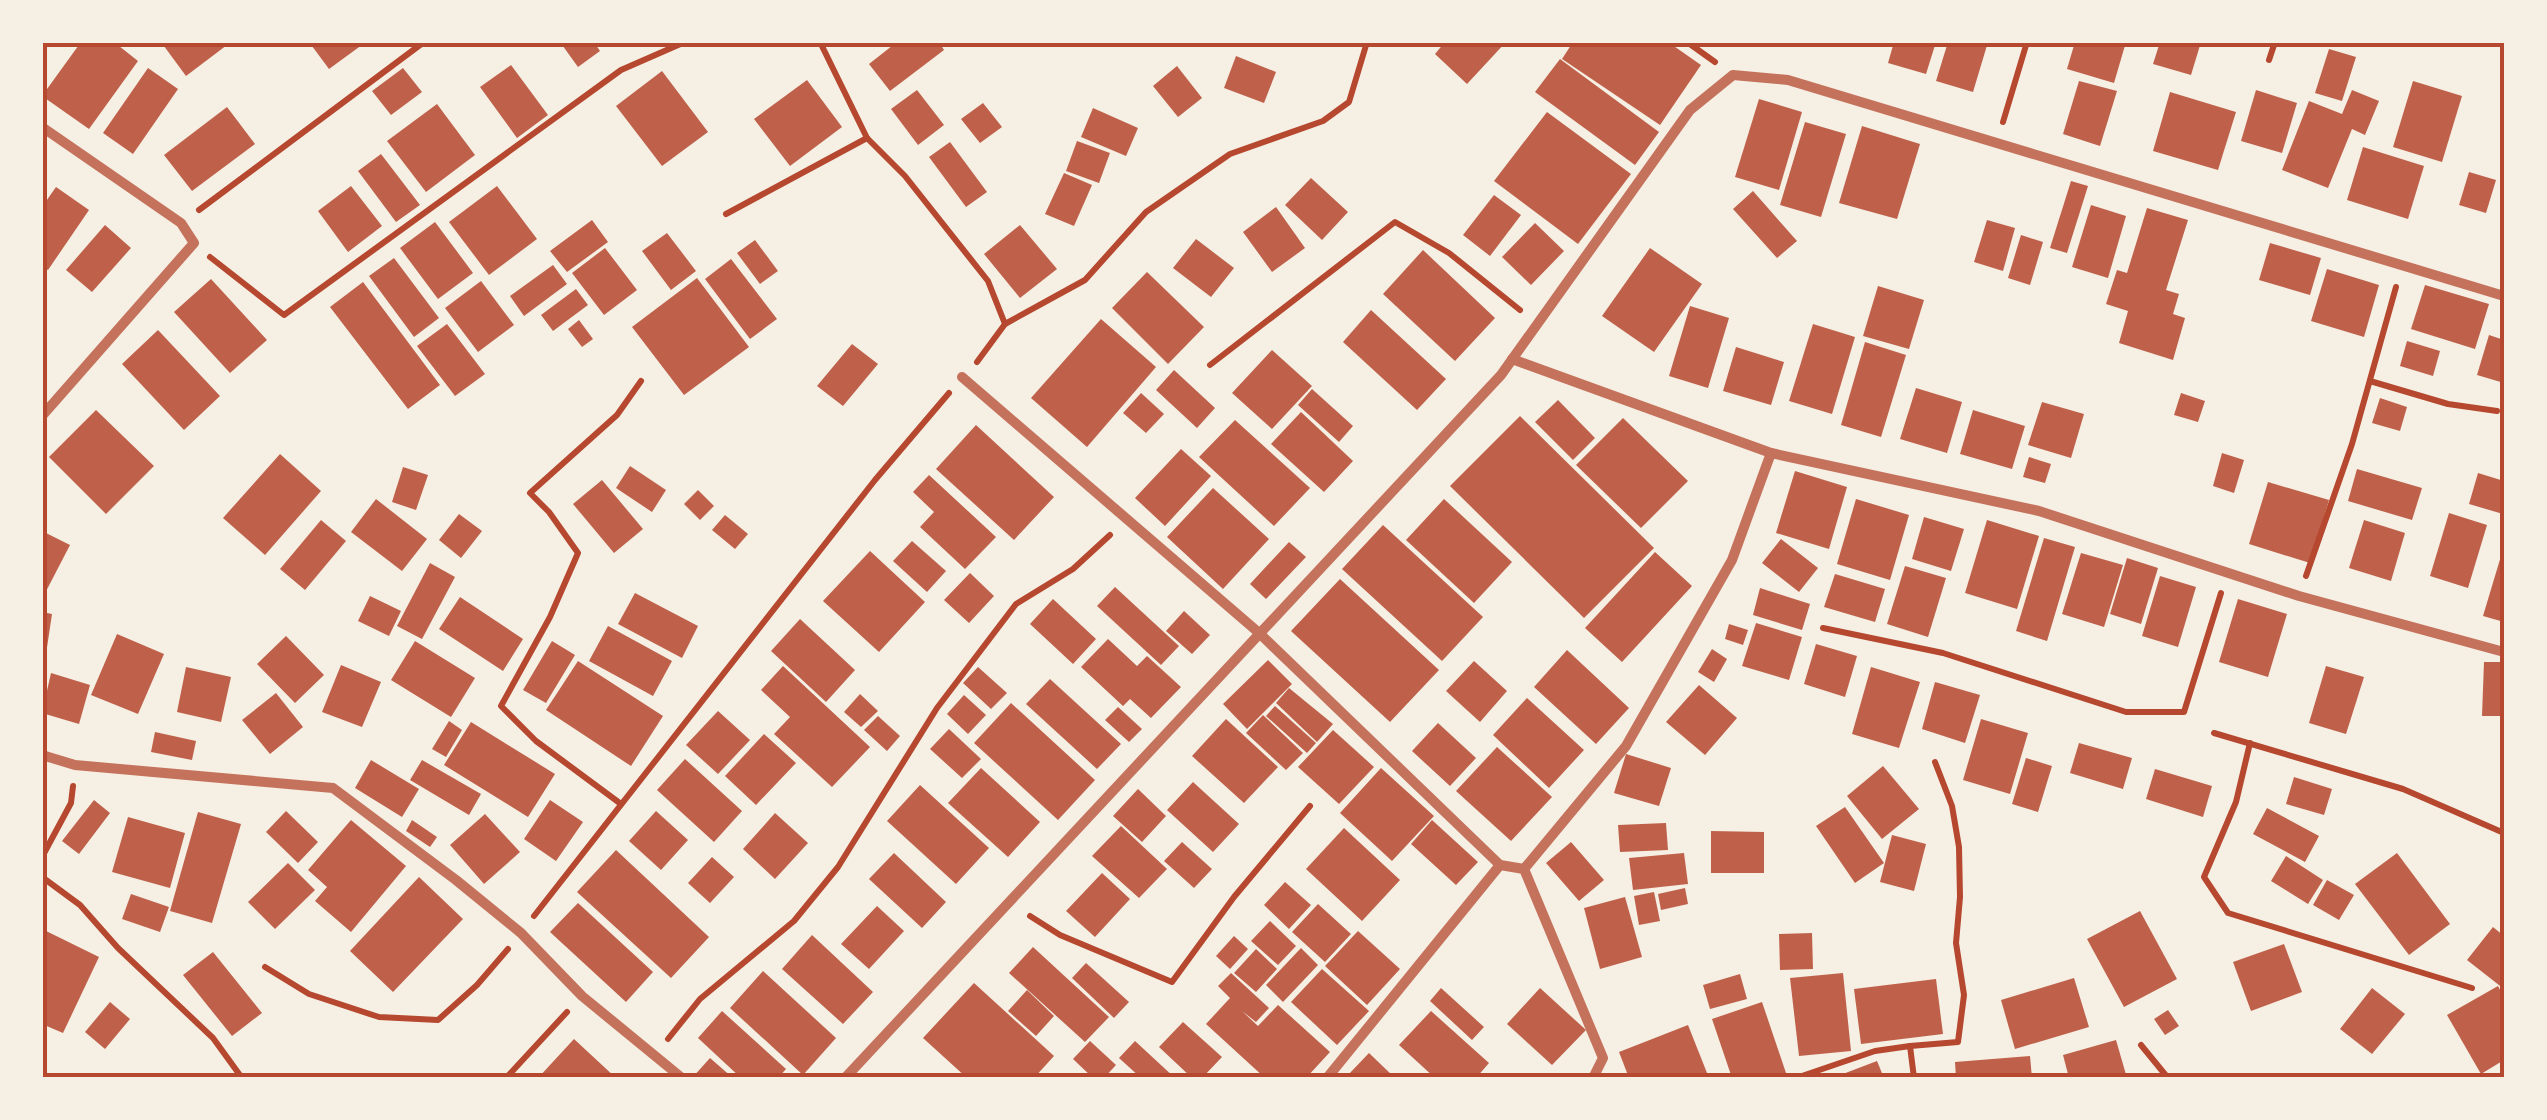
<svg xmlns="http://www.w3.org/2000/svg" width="2547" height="1120" font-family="'Titillium Web',sans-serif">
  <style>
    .building { fill: #bf614a }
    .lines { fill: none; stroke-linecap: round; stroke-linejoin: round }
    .path { stroke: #b5482f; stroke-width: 6 }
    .minor { stroke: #c5725c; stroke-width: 10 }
    .neatline { fill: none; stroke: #b5482f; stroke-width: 4 }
  </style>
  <rect width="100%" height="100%" fill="#f6efe4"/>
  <g class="building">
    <polygon points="81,42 114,42 138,61 89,129 42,96"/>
    <polygon points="161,42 231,42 186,76"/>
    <polygon points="309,42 366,42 329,69"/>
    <polygon points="560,42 594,42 600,51 578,67"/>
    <polygon points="897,42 939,42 944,50 890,91 869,64"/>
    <polygon points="1445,42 1506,42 1467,84 1435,54"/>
    <polygon points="1573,42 1668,42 1701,65 1660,125 1562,59"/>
    <polygon points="1894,42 1936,42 1926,74 1888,63"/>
    <polygon points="1948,42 1988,42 1973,92 1936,81"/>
    <polygon points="2075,42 2126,42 2114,83 2067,69"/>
    <polygon points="2160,42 2201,42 2191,75 2153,64"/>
    <polygon points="2329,49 2356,57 2342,101 2315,93"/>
    <polygon points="1236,56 1276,72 1264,103 1224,88"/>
    <polygon points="1560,59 1659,132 1635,165 1535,92"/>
    <polygon points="511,65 548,115 517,138 480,87"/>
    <polygon points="1177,66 1202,98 1178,117 1153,86"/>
    <polygon points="148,68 178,89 133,154 103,133"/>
    <polygon points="403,68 422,92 391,115 372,91"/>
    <polygon points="662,71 708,132 662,166 616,106"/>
    <polygon points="807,80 842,127 790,166 754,119"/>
    <polygon points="2079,81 2117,91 2100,146 2063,134"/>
    <polygon points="2413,81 2462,96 2442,162 2393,147"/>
    <polygon points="917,90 944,125 918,145 891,109"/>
    <polygon points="2256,90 2297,103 2282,153 2241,141"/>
    <polygon points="2352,90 2379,101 2365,135 2352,129 2328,188 2282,170 2309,101 2342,114"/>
    <polygon points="2170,92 2236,112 2218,170 2153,151"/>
    <polygon points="1759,99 1802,112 1779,190 1735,177"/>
    <polygon points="983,103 1002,127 980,143 961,119"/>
    <polygon points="437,104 475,155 426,192 387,141"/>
    <polygon points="227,107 255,144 192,191 164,155"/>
    <polygon points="1093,108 1138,128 1126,156 1081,137"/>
    <polygon points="1547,112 1631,174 1578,244 1494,181"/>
    <polygon points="1805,122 1846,134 1821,217 1780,205"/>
    <polygon points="1862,126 1920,144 1897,219 1839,203"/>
    <polygon points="1077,141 1110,153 1099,183 1066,171"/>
    <polygon points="950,142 987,192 966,207 929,157"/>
    <polygon points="2363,147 2424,166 2408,219 2347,200"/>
    <polygon points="381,154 420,205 396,222 358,171"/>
    <polygon points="2469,172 2496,180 2486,213 2459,205"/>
    <polygon points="1064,173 1092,185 1074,226 1045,214"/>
    <polygon points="1311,178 1348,212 1322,240 1285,205"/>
    <polygon points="2071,181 2088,186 2067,253 2050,248"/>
    <polygon points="351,186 382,226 348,252 318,211"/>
    <polygon points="497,186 537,239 489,275 449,222"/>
    <polygon points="56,187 89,210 48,270 42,267 42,207"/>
    <polygon points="1753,191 1797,241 1777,258 1733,209"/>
    <polygon points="1494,195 1521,215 1490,256 1463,235"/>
    <polygon points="2091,205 2126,216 2108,278 2072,267"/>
    <polygon points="1276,207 1305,248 1272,272 1243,232"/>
    <polygon points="2147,208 2188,220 2166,290 2179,294 2173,314 2185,318 2173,360 2119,343 2128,311 2106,304 2117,270 2127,273"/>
    <polygon points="592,220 608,242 567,272 550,251"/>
    <polygon points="1987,220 2015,228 2003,271 1974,262"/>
    <polygon points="435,222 473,273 438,299 400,248"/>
    <polygon points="1535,223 1564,251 1531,285 1502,257"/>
    <polygon points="105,225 131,248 92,292 66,270"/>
    <polygon points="1020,225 1057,269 1020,298 984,254"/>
    <polygon points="667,233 696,271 671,290 642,251"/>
    <polygon points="2021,235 2043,242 2030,285 2008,278"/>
    <polygon points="1196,239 1234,268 1211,297 1173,268"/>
    <polygon points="755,240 778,271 760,284 737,253"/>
    <polygon points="2270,243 2321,258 2310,295 2259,280"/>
    <polygon points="605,248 637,290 604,315 572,273"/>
    <polygon points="1650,248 1702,284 1654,352 1602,316"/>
    <polygon points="1423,250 1495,318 1455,361 1383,294"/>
    <polygon points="394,258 439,318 414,337 369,276"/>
    <polygon points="731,259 777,319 750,339 705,279"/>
    <polygon points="553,265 567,284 524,316 510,296"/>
    <polygon points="2327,269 2379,285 2364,337 2311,321"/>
    <polygon points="1147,272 1204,327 1168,364 1112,308"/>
    <polygon points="697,278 749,347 684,395 632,327"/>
    <polygon points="211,279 267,340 230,373 174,312"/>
    <polygon points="481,281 514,325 478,352 445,308"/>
    <polygon points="363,282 440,385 408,409 330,307"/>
    <polygon points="2425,285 2489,304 2475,349 2411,329"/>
    <polygon points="1878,286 1924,300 1909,349 1863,336"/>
    <polygon points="576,289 588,305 553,331 541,315"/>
    <polygon points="1690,306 1729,318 1708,388 1669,376"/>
    <polygon points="1371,310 1446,379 1417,410 1343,342"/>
    <polygon points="1101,319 1156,367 1087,447 1031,398"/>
    <polygon points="579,320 593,339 582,347 568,329"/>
    <polygon points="447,324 485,374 455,396 417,346"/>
    <polygon points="1813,324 1855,337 1832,414 1789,401"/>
    <polygon points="158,330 220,396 184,430 122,364"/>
    <polygon points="2489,335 2504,340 2504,383 2477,375"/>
    <polygon points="2407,341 2440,351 2433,376 2400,366"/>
    <polygon points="1865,342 1906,355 1881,437 1841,425"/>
    <polygon points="852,344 878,364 843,406 817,386"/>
    <polygon points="1736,347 1784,362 1771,405 1723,391"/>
    <polygon points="1272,350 1312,386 1272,429 1232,393"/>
    <polygon points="1174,370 1215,408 1197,428 1156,390"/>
    <polygon points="1916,388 1962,402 1947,453 1900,439"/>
    <polygon points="1312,389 1353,426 1339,442 1298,405"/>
    <polygon points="1141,393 1164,414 1146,433 1123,413"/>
    <polygon points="2181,393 2205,401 2198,422 2174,415"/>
    <polygon points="2380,398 2407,407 2400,431 2372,423"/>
    <polygon points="1558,400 1595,438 1573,460 1535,422"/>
    <polygon points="2042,402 2084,414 2071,458 2028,445"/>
    <polygon points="96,410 154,466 106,514 49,457"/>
    <polygon points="1973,410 2025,426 2012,469 1960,454"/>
    <polygon points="1301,412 1353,461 1324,492 1271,444"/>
    <polygon points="1520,416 1654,548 1584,618 1450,486"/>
    <polygon points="1623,418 1688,481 1641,528 1576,465"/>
    <polygon points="1235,420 1310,488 1274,526 1199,457"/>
    <polygon points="976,425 1054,497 1014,540 936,469"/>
    <polygon points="1181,449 1211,476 1165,526 1135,498"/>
    <polygon points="2222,453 2244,460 2234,493 2213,486"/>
    <polygon points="280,454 321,491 265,555 223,518"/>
    <polygon points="2029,457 2051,464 2045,483 2023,477"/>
    <polygon points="630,466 666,490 652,512 616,488"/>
    <polygon points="403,467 428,475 416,510 392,502"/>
    <polygon points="2357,469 2422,488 2412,520 2348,501"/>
    <polygon points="1795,471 1847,487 1829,549 1776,533"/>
    <polygon points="2478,473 2504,481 2503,514 2469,504"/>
    <polygon points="929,475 996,537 965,569 920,527 934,512 913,492"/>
    <polygon points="602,480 643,529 614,553 573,504"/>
    <polygon points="2268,482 2329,500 2310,563 2249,544"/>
    <polygon points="1213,488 1269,539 1223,589 1167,537"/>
    <polygon points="698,490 714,506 700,520 684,504"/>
    <polygon points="376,499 427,539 402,571 351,532"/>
    <polygon points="1444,499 1512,562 1474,603 1406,540"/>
    <polygon points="1856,499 1909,515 1890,580 1837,564"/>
    <polygon points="2449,513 2487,525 2468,588 2430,576"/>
    <polygon points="459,514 482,531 461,558 439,540"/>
    <polygon points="725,515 748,534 735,549 712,530"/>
    <polygon points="1924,517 1964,529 1951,571 1912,559"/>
    <polygon points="321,520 346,541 305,590 280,569"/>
    <polygon points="1987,520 2039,536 2017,609 1965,593"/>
    <polygon points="2364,520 2405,533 2391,581 2349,568"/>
    <polygon points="1383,525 1483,617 1442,661 1342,569"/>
    <polygon points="42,531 70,545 42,599"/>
    <polygon points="2044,538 2075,547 2047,641 2016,631"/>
    <polygon points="1781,539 1818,568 1799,592 1762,563"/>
    <polygon points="912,541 946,571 927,592 893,561"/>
    <polygon points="1289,542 1306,557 1266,599 1250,584"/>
    <polygon points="2504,546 2504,622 2483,616"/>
    <polygon points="870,551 925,602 879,652 823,601"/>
    <polygon points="1655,552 1692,586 1622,662 1585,628"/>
    <polygon points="2081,553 2123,565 2104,627 2062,614"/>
    <polygon points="2127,558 2158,568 2141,624 2110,614"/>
    <polygon points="430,563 455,577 422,639 397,626"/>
    <polygon points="1905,566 1946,578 1928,637 1887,624"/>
    <polygon points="970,573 994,596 969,623 944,600"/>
    <polygon points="1835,574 1885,589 1875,622 1824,607"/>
    <polygon points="2160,576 2196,587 2178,647 2142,636"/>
    <polygon points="1340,579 1439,670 1390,722 1291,631"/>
    <polygon points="1115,587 1179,646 1161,665 1097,606"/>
    <polygon points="1760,588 1810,604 1802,630 1753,615"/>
    <polygon points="635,593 698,626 682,658 618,624"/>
    <polygon points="370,596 401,611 389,636 358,621"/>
    <polygon points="460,597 523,639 503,671 439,629"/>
    <polygon points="1053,599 1096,639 1073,664 1030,624"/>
    <polygon points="2238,599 2287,614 2268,677 2219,662"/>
    <polygon points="1184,611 1210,635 1192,654 1166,631"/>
    <polygon points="42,612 52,614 45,661 42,660"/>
    <polygon points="800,619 855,670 826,702 771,651"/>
    <polygon points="1756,623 1802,637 1789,680 1742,666"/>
    <polygon points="1729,624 1748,630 1743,645 1725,639"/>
    <polygon points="608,626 672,661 653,696 589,661"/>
    <polygon points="117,634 164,654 138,714 91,695"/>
    <polygon points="286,636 324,675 295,703 257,664"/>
    <polygon points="1108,639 1137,666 1147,656 1181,687 1151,718 1130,699 1123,706 1081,667"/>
    <polygon points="415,641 475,678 451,717 391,680"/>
    <polygon points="552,641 575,655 546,703 523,690"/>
    <polygon points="1816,644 1857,656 1845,697 1804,684"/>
    <polygon points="1712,649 1727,659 1714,682 1698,672"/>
    <polygon points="1567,650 1629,708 1596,744 1534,687"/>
    <polygon points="1268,660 1292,684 1247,729 1223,704"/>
    <polygon points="578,661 663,716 631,766 546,710"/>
    <polygon points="1474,661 1507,691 1480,722 1446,691"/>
    <polygon points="2484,662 2504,662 2504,716 2482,716"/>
    <polygon points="341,665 381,682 362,727 322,712"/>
    <polygon points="783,666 870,747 832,787 774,734 790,717 761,690"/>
    <polygon points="2326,666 2364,677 2346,734 2309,723"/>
    <polygon points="186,667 231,677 221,722 177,712"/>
    <polygon points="978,667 1007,693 991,709 963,683"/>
    <polygon points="1871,667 1920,682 1899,748 1852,734"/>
    <polygon points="51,673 90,685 79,724 42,713"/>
    <polygon points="1050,679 1121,744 1097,769 1026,704"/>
    <polygon points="1935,682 1980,695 1965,743 1922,729"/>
    <polygon points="1699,685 1737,718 1705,755 1666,722"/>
    <polygon points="1289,688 1333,724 1317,742 1276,703"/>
    <polygon points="276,693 303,727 270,754 242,720"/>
    <polygon points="860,694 878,711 861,727 844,712"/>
    <polygon points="964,695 986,715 968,734 947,714"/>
    <polygon points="1527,698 1584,750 1549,788 1493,735"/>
    <polygon points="1011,703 1095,780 1058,820 974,743"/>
    <polygon points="1275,706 1316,743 1307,753 1266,716"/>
    <polygon points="1118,707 1142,729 1129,742 1105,720"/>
    <polygon points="718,711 750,740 718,774 686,745"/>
    <polygon points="1263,715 1303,753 1286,770 1246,733"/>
    <polygon points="878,716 900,736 887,751 864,730"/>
    <polygon points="1226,719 1278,767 1244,803 1192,756"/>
    <polygon points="1981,719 2028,733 2010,794 1963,780"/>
    <polygon points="449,721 462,730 446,757 432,749"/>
    <polygon points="471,722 555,774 528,817 444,765"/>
    <polygon points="1438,723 1476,758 1450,786 1412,751"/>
    <polygon points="949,729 981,759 962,778 930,749"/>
    <polygon points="1333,730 1374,767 1339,804 1298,767"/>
    <polygon points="155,732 196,741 192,760 151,752"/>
    <polygon points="764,734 796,763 756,805 725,776"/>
    <polygon points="2079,743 2132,758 2123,789 2070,773"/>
    <polygon points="1497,747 1552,797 1511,841 1456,791"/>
    <polygon points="1626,754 1671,768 1659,806 1614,793"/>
    <polygon points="2026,758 2052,766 2038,812 2012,804"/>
    <polygon points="685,759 742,811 714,842 657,790"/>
    <polygon points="371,760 419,789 402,817 355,788"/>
    <polygon points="422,760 481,794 469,815 410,780"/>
    <polygon points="1883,766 1919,809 1882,839 1847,796"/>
    <polygon points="981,768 1040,822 1008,857 948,803"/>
    <polygon points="1381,768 1434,816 1392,861 1340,813"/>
    <polygon points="2155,769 2212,786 2203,817 2146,799"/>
    <polygon points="2294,777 2332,789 2324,815 2286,804"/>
    <polygon points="1193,782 1239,824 1213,852 1167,810"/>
    <polygon points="920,785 989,848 956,884 887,821"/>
    <polygon points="1138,789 1166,816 1142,842 1113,816"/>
    <polygon points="94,800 110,813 79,854 62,841"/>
    <polygon points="550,800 583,822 556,861 524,839"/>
    <polygon points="1845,807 1884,863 1855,883 1816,826"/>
    <polygon points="2267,808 2319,836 2305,862 2253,834"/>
    <polygon points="286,811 318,842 298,863 266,832"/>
    <polygon points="656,811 688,840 661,870 629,841"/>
    <polygon points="198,812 241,824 212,923 170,911"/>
    <polygon points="775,813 808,843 775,879 743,849"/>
    <polygon points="485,814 520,852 484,884 450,845"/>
    <polygon points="128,817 185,833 170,888 112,872"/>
    <polygon points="351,820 406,866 351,932 315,901 327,887 308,870"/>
    <polygon points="412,820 437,837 430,847 406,831"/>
    <polygon points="1432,820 1478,862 1456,885 1411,844"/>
    <polygon points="1666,823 1668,850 1620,852 1618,825"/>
    <polygon points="1121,826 1167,869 1139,898 1092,856"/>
    <polygon points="1344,828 1400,880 1362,921 1306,869"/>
    <polygon points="1711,831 1764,832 1764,873 1711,873"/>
    <polygon points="1892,835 1926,844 1914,891 1880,882"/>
    <polygon points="1182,842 1212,869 1194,888 1164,861"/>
    <polygon points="1571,842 1604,880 1579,901 1546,863"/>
    <polygon points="616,850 709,937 671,978 577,892"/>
    <polygon points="894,853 946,902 922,928 869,879"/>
    <polygon points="1684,853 1688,884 1633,890 1629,858"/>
    <polygon points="2397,853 2450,924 2409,955 2355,884"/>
    <polygon points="2286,856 2323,880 2308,904 2271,881"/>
    <polygon points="712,857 734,877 710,903 688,883"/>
    <polygon points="288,863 315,890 275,929 248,902"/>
    <polygon points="1102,873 1130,899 1095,937 1066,911"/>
    <polygon points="419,877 463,919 393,992 350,951"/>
    <polygon points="2327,880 2354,895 2339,920 2313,905"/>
    <polygon points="1285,882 1311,905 1289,929 1264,905"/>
    <polygon points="1685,888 1688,904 1661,910 1658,894"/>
    <polygon points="1654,892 1660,921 1639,925 1634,896"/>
    <polygon points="131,894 169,907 160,932 122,919"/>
    <polygon points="1625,897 1642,957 1600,969 1584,908"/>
    <polygon points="578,903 653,972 626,1002 550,932"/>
    <polygon points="1318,904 1351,934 1325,962 1292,932"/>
    <polygon points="877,906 904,931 869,969 841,944"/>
    <polygon points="2140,911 2177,979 2124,1007 2087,939"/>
    <polygon points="1270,921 1296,946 1278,965 1251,941"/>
    <polygon points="2493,927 2504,936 2504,989 2467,960"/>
    <polygon points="42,929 99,957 63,1033 42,1024"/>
    <polygon points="1358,931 1400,969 1367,1005 1325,966"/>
    <polygon points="1812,933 1813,969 1780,970 1779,934"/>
    <polygon points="812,935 873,992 843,1024 782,969"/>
    <polygon points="1234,936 1248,949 1230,969 1216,956"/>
    <polygon points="2284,944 2302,992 2251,1011 2233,962"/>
    <polygon points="1033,947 1109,1017 1085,1042 1009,973"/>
    <polygon points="1301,948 1318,965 1283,1002 1266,985"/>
    <polygon points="1256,949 1277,969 1256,992 1234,973"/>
    <polygon points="213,952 262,1013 232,1036 183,975"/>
    <polygon points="1086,963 1129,1002 1114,1018 1072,978"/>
    <polygon points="1322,969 1369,1011 1337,1045 1291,1002"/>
    <polygon points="763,971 836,1038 803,1075 730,1008"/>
    <polygon points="1231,973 1269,1008 1256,1022 1242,1011 1258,1026 1278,1005 1330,1052 1306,1078 1265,1078 1206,1024 1230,998 1218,986"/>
    <polygon points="1843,973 1851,1051 1799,1056 1790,978"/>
    <polygon points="1740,974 1747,999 1710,1009 1703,985"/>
    <polygon points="2074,978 2089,1027 2015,1049 2001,1000"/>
    <polygon points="1936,979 1943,1034 1861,1044 1854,989"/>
    <polygon points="974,983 1054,1056 1034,1078 967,1078 923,1038"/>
    <polygon points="2498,986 2504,997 2504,1060 2481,1074 2447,1015"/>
    <polygon points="1441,988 1484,1027 1472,1040 1430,1001"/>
    <polygon points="1540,988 1586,1030 1552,1065 1507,1024"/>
    <polygon points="2372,988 2405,1014 2372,1054 2340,1029"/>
    <polygon points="1027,990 1054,1016 1036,1036 1008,1011"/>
    <polygon points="110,1002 130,1019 105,1049 85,1032"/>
    <polygon points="1762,1002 1786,1073 1770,1078 1732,1078 1712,1019"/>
    <polygon points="2168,1010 2179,1026 2165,1035 2154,1019"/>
    <polygon points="722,1011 786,1069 778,1078 741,1078 698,1038"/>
    <polygon points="1431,1011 1489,1063 1476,1078 1435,1078 1399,1045"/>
    <polygon points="1183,1022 1222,1057 1202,1078 1192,1078 1159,1047"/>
    <polygon points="1688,1025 1709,1078 1629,1078 1619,1052"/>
    <polygon points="574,1039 616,1078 538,1078"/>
    <polygon points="2116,1040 2127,1078 2069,1078 2063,1055"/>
    <polygon points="1090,1041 1116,1065 1104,1078 1093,1078 1073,1059"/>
    <polygon points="1135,1041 1175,1078 1141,1078 1119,1058"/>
    <polygon points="1369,1053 1395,1078 1348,1075"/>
    <polygon points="2030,1056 2032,1078 1956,1078 1955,1062"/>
    <polygon points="710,1058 733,1078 692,1078"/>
    <polygon points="1877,1061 1884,1078 1835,1078 1835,1077"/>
  </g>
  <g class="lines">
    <g class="path">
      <polyline points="820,42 867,138 905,176 988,281 1005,324 977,362"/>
      <polyline points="1687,42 1715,62"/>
      <polyline points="2269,60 2275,42"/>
      <polyline points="2003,122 2027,42"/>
      <polyline points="199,210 424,42"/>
      <polyline points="726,214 867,138"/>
      <polyline points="210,257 284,315 621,70 685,42"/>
      <polyline points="1005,324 1085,280 1146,212 1230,154 1323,121 1349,102 1367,42"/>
      <polyline points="1210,365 1395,222 1449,253 1520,310"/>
      <polyline points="2370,381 2448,404 2497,411"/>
      <polyline points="2306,576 2352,444 2396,287"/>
      <polyline points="1823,628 1943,653 2126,712 2184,712 2221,593"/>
      <polyline points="2214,733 2403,789 2504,833"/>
      <polyline points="2250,743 2236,802 2204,877 2228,913 2472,988"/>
      <polyline points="621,804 536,741 501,706 550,617 578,553 549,512 530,493 617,415 641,381"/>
      <polyline points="42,857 71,803 73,786"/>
      <polyline points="42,877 80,905 118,948 213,1038 242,1078"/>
      <polyline points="534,916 875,480 949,393"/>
      <polyline points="1030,916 1060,935 1172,982 1234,897 1310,806"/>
      <polyline points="265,967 309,994 379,1017 438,1020 477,985 508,949"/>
      <polyline points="668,1039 700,999 794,921 838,867 937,708 1016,604 1073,569 1110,535"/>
      <polyline points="2141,1045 2168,1078"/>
      <polyline points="1910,1046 1958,1042 1964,995 1956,943 1960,897 1959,847 1952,806 1935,762"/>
      <polyline points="506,1078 567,1012"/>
      <polyline points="1796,1078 1875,1051 1910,1046 1914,1078"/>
    </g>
    <g class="minor">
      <polyline points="42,127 181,223 194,243 42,416"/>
      <polyline points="962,377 1258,632 1500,865"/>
      <polyline points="1771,453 2039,511 2299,596 2504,652"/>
      <polyline points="42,755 75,765 333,788 456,880 521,933 582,996 682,1078"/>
      <polyline points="1524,869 1603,1058 1593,1078"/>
      <polyline points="845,1078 1501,375 1690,110 1733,75 1788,80 2504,296"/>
      <polyline points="1327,1078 1500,865 1524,869 1626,746 1732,560 1771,453 1512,359"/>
    </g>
  </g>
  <rect width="2547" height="1120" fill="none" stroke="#f6efe4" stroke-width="90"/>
  <rect x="45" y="45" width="2457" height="1030" class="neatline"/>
</svg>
